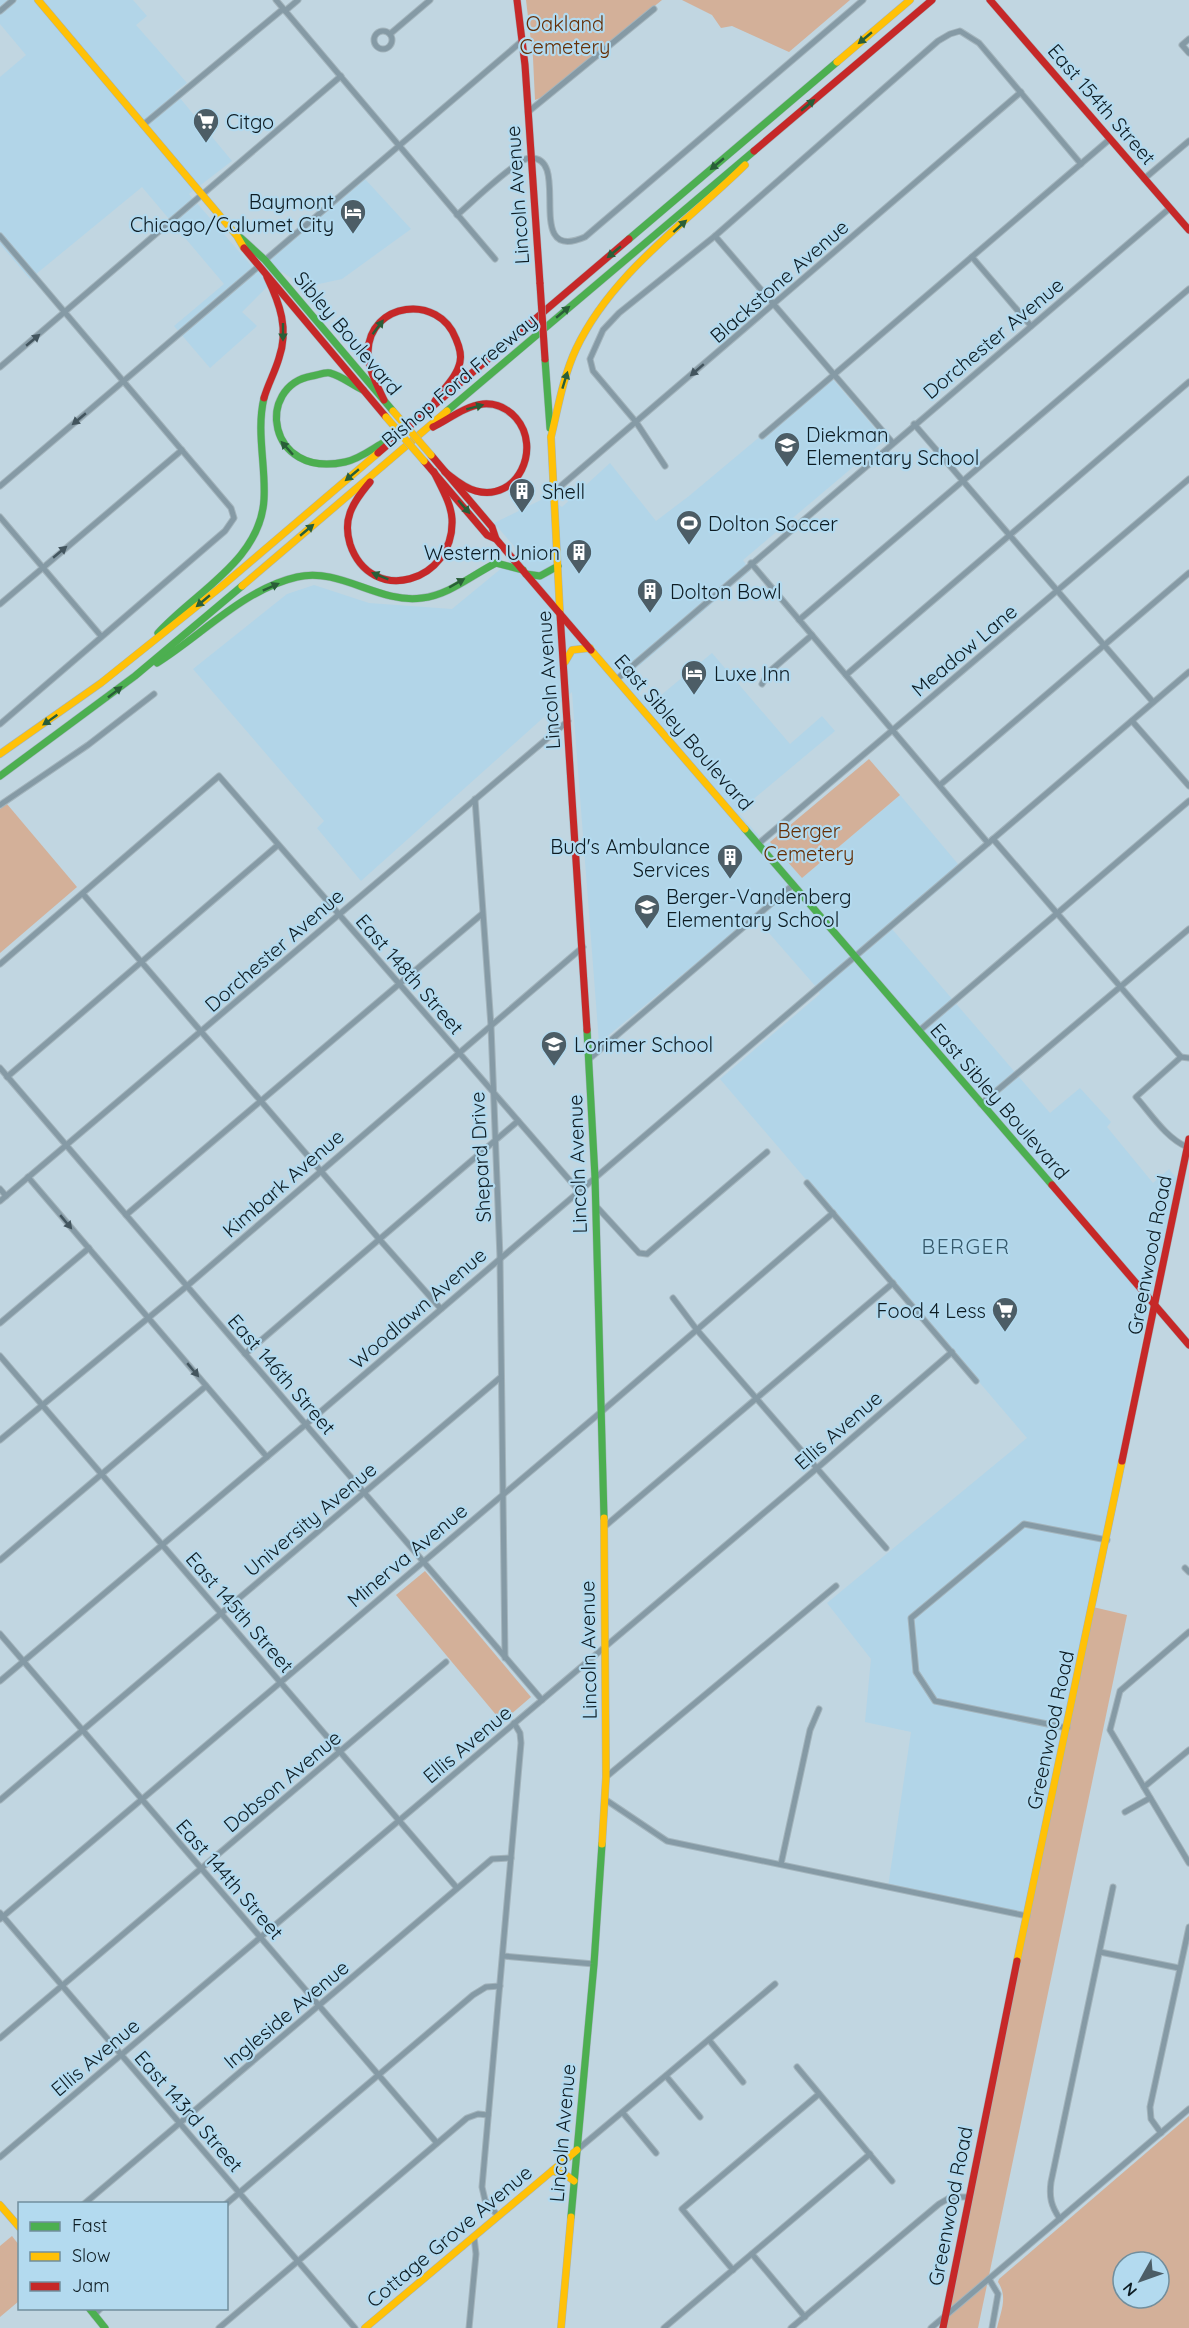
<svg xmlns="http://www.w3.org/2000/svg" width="1189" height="2328" font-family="Quicksand,sans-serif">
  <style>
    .built { fill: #b2d5e8 }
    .green { fill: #d3b099; fill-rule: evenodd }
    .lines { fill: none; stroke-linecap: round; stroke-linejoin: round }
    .street-casing { stroke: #a3b4bc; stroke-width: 7 }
    .fast-casing { stroke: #a3b4bc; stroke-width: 8 }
    .slow-casing { stroke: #a3b4bc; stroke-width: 8 }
    .jam-casing { stroke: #a3b4bc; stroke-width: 8 }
    .street { stroke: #859aa5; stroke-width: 5 }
    .fast { stroke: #4caf50; stroke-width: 7 }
    .slow { stroke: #ffc107; stroke-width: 7 }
    .jam { stroke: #c62828; stroke-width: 7 }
    .slow-bridge-casing { stroke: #a3b4bc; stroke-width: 8; stroke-linecap: butt }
    .jam-bridge-casing { stroke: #a3b4bc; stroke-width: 8; stroke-linecap: butt }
    .slow-bridge { stroke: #ffc107; stroke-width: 7 }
    .jam-bridge { stroke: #c62828; stroke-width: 7 }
    .oneway { fill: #295e37 }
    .oneway2 { fill: #43555e }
    .labels { text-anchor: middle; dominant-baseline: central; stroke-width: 4.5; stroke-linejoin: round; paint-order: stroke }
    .park-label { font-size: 20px; fill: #652f06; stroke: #b3daef }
    .street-label { font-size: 20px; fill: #0d1c23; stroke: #b3daef }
    .poi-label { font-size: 20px; fill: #0d1c23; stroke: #b3daef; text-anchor: start }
    .neighbourhood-label { font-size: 21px; letter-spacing: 1.5px; fill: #36596b; stroke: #b3daef }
  </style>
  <rect width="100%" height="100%" fill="#c1d6e1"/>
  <g class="built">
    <polygon points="0,0 133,0 147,16 136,25 187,83 175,92 232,161 189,194 256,271 365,179 411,229 342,279 305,287 282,272 242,312 257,326 210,368 174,326 224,284 142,187 30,279 0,244 0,77 26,55 0,24"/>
    <polygon points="831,377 885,440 743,560 750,571 625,678 649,705 712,653 790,744 822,716 835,731 738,812 766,844 770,842 802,878 900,795 963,870 892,929 1050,1113 1080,1088 1111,1122 1107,1127 1153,1183 1169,1169 1177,1179 1125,1420 1132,1420 1027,1916 888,1887 911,1732 865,1722 871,1659 827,1603 1027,1438 720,1079 820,994 817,988 755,917 718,949 716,947 599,1043 572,692 361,881 317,828 324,821 193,669 287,594 314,585 369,603 452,609 520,553 494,523 547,497 562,507 610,463 656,521 689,496"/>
  </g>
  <g class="green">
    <polygon points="526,0 662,0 543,97 535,100 533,58"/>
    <polygon points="682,0 850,0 789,52 732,26 721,28 712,15"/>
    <polygon points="869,759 900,795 802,878 770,842"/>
    <polygon points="7,804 77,887 0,953 0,809"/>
    <polygon points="425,1571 531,1697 502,1722 396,1595"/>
    <polygon points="1093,1607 1127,1615 978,2328 942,2328"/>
    <path d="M 1189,2116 L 1189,2328 L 997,2328 C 1001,2311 1008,2297 998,2282 L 999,2279 ZM 1123,2262 L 1159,2262 L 1159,2298 L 1123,2298 Z"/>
    <polygon points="12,2236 19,2245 19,2301 0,2317 0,2246"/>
  </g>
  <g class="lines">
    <g class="street-casing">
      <g id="street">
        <polyline points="276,0 495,259"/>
        <polyline points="0,11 13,0"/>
        <polyline points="285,11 298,0"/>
        <circle cx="383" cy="40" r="9"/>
        <polyline points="390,34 430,0"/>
        <polyline points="1189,39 1182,45 1189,53"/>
        <polyline points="528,112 654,9"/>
        <polyline points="143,125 283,9"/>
        <polyline points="1144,179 1189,141"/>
        <path d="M 457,215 C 470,204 516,160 529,158 C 574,154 521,265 585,237 L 863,0"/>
        <polyline points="0,236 231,508 234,518 225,531 0,724"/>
        <polyline points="715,236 892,442"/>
        <polyline points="972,257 1031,326"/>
        <polyline points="265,260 522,41"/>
        <polyline points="0,367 341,76"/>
        <polyline points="914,424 1153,702"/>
        <polyline points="762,436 1110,139"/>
        <polyline points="665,466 636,422 593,371 590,359 603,330 619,313 715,236 938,41 950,34 960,31 979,43 1081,164"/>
        <polyline points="0,486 259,266"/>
        <polyline points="555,491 1021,92"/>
        <polyline points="0,517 101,636"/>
        <polyline points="751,563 988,843"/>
        <polyline points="0,604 182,450"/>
        <polyline points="799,620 1189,289"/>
        <polyline points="846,675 1189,382"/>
        <polyline points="617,679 1170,208"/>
        <polyline points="762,684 769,672 812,635"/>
        <polyline points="1132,721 1189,786"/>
        <polyline points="940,785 1189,573"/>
        <polyline points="475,799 491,1026 500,1258 505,1658"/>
        <polyline points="0,805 88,745 154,694"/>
        <polyline points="993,839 1181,1057 1189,1058"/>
        <polyline points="758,844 1189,479"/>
        <polyline points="83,894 380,1240 441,1309"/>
        <polyline points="0,964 219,776 579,1191"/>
        <polyline points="919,1031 1189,801"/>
        <path d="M 1181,1057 L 1136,1097 C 1151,1114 1166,1138 1187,1147"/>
        <polyline points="589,1059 793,885"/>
        <polyline points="0,1068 542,1700"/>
        <polyline points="7,1077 278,845"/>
        <polyline points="981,1104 1189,929"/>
        <polyline points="28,1177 267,1457"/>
        <polyline points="807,1183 976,1381"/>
        <polyline points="0,1189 6,1196"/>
        <polyline points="0,1201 568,721"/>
        <polyline points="596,1206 639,1253 647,1254 767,1152"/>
        <polyline points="126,1215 482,914"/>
        <polyline points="673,1298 697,1330 886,1548"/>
        <polyline points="0,1323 89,1248"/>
        <polyline points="245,1354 518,1121"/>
        <polyline points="0,1356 457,1888"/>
        <polyline points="0,1440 187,1286 583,947"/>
        <polyline points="604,1527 893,1283"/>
        <polyline points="0,1560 206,1386"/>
        <polyline points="1185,1568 1189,1572"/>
        <polyline points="1189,1632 1120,1691 1110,1730 1189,1863"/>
        <polyline points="0,1634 437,2143"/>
        <polyline points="0,1681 305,1425 1189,672"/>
        <polyline points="1067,1728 935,1701 916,1672 911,1618 1024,1524 1107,1540"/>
        <polyline points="606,1777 836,1586"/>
        <polyline points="1144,1787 1189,1750"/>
        <polyline points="0,1800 501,1377"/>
        <polyline points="606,1800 667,1841 1027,1916"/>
        <polyline points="1125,1812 1150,1798"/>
        <polyline points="781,1864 810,1730 819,1709"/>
        <polyline points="0,1913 355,2328"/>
        <polyline points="0,1919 601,1412 833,1213"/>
        <polyline points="1100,1952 1179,1968"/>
        <polyline points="503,1956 594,1964"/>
        <polyline points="0,2038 446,1662"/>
        <polyline points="709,2040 743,2082"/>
        <polyline points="797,2067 892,2181"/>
        <polyline points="666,2076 700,2117"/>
        <polyline points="623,2113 656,2153"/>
        <polyline points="1161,2133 1151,2119 1150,2107 1189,1927"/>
        <polyline points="577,2150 775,1984"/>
        <polyline points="0,2157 816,1469 952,1352"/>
        <polyline points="84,2204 492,1859 511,1858"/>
        <polyline points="226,2204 473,1995 486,1987 500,1986"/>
        <polyline points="498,2216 485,2200 482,2187 521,1743 520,1733 514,1723"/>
        <path d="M 1060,2219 C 1051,2206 1049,2197 1051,2182 L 1113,1887"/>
        <polyline points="752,2254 805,2317"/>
        <polyline points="733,2270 682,2209 819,2094"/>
        <polyline points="989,2279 998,2294 992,2328"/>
        <polyline points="94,2315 101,2308"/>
        <polyline points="219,2328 467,2118 478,2114 488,2115"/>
        <polyline points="469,2328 476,2254 474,2237"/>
        <polyline points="664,2328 870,2154"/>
        <polyline points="791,2328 939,2204 951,2197 968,2197"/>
        <polyline points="931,2328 1189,2109"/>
      </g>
    </g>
    <g class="fast-casing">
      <g id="fast">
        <polyline points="241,238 265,260 393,411"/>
        <polyline points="629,239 837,62"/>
        <polyline points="545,359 550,428"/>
        <path d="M 363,390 C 352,385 342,376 330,373 C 324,372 318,375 312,376 C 255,386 267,479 345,462 C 360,459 373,448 386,441"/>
        <polyline points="447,411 754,151"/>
        <polyline points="526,574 540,576 558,566"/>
        <path d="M 158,633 C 195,592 261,560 264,499 C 266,466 256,431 264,398"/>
        <path d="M 157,663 C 202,635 244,589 297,577 C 341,567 378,604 422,598 C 449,595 472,575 496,563 L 523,570"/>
        <polyline points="0,776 135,676 242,586"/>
        <polyline points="745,829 1052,1185"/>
        <polyline points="587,1030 595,1177 604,1518"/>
        <polyline points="571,2217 594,1964 602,1844"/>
        <polyline points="89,2308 105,2328"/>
      </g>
    </g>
    <g class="slow-casing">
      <g id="slow">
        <polyline points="38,0 237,236 244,248"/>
        <polyline points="837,62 910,0"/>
        <polyline points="551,437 560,614"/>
        <path d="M 551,437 C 558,408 563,377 576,349 C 612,273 687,222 745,165"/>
        <polyline points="242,586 447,411"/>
        <polyline points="591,650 745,829"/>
        <polyline points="565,662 572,650 590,648"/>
        <polyline points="0,754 101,683 222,586 378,453"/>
        <polyline points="602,1844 606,1777 604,1518"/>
        <polyline points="1017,1961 1122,1461"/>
        <polyline points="552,2171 566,2175 574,2181"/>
        <polyline points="0,2205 20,2228"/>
        <polyline points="365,2328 577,2150"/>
        <polyline points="561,2328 571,2217"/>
      </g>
    </g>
    <g class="jam-casing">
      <g id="jam">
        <polyline points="517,0 525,65 540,284"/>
        <polyline points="990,0 1189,230"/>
        <polyline points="754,151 932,0"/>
        <polyline points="244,248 386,417"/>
        <path d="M 264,398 C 268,384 275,372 279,358 C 289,329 280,304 267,277"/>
        <path d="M 384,400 C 377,385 368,369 368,352 C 369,302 439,293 456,339 C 459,346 462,354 460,362 C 457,377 443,389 435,401"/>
        <path d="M 433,427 C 449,419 465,406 483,404 C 496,403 507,408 516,418 C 542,448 518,502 476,491 C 464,488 454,479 445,472"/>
        <polyline points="378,453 629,239"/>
        <polyline points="431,455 492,527 496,539"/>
        <polyline points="424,461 487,535 496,539 591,650"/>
        <path d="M 370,482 C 362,492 354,501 350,513 C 346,524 347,534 350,544 C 371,607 455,582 452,519 C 451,503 441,487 434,472"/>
        <polyline points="560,614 587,1030"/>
        <polyline points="1052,1185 1189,1345"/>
        <polyline points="1122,1461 1189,1139"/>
        <polyline points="943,2328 1017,1961"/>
      </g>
    </g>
    <use href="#street" class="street"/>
    <use href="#fast" class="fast"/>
    <use href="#slow" class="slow"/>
    <use href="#jam" class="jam"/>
    <g class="slow-bridge-casing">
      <g id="slow-bridge">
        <polyline points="393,411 431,455"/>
        <polyline points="386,417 424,461"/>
      </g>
    </g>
    <g class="jam-bridge-casing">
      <polyline id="jam-bridge" points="540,284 545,359"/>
    </g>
    <use href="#slow-bridge" class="slow-bridge"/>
    <use href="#jam-bridge" class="jam-bridge"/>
  </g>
  <defs><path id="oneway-solid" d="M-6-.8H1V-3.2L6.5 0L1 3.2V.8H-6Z" transform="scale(1.5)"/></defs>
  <g class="oneway">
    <use href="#oneway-solid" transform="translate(865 38) rotate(140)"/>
    <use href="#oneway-solid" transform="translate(808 105) rotate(-40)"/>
    <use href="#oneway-solid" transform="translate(717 164) rotate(140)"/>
    <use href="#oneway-solid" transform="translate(680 226) rotate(-42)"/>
    <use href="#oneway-solid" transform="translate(614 252) rotate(140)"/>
    <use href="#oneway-solid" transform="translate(563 312) rotate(-40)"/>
    <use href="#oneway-solid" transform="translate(378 327) rotate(-53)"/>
    <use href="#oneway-solid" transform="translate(283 332) rotate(90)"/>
    <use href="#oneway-solid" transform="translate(565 380) rotate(-73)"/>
    <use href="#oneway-solid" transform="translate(475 407) rotate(-15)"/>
    <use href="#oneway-solid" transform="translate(287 448) rotate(-132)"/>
    <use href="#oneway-solid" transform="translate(352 475) rotate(140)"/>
    <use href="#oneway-solid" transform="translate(464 507) rotate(49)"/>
    <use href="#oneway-solid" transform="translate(307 530) rotate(-40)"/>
    <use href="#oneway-solid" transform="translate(380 576) rotate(-158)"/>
    <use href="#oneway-solid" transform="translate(457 583) rotate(-30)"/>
    <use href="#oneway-solid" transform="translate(271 587) rotate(-24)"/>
    <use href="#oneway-solid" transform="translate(203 601) rotate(140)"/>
    <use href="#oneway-solid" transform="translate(115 692) rotate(-38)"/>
    <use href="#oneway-solid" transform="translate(50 720) rotate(145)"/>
  </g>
  <g class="oneway2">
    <use href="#oneway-solid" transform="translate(33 340) rotate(-40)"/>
    <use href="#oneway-solid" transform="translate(697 370) rotate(139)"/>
    <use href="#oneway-solid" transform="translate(79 419) rotate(140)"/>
    <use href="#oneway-solid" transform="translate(60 552) rotate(-40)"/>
    <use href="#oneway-solid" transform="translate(66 1222) rotate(50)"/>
    <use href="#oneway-solid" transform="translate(193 1370) rotate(50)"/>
  </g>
  <defs>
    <g id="supermarket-pin" transform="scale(1.35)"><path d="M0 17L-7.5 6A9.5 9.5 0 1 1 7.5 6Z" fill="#4c5d66" stroke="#b3daef"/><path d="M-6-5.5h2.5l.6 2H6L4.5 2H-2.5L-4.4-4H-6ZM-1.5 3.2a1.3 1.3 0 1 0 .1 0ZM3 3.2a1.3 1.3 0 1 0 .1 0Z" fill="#fff"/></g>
    <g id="hotel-pin" transform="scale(1.35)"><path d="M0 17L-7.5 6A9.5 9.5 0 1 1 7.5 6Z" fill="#4c5d66" stroke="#b3daef"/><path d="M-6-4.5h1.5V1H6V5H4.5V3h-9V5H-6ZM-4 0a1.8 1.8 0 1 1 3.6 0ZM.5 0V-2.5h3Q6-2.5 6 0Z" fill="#fff"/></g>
    <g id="school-pin" transform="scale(1.35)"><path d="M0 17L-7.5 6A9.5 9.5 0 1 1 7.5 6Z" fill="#4c5d66" stroke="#b3daef"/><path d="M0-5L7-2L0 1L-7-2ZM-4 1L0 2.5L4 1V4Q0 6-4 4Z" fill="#fff"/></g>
    <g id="building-pin" transform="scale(1.35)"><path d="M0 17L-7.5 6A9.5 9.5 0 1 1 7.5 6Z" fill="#4c5d66" stroke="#b3daef"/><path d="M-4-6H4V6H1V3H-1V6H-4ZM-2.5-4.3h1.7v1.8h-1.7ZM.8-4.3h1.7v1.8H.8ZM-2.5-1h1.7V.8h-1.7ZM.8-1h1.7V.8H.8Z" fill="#fff"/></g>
    <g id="stadium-pin" transform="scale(1.35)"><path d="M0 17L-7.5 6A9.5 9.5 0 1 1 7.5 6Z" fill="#4c5d66" stroke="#b3daef"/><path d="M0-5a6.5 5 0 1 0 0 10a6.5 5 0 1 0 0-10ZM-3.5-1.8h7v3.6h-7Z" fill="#fff"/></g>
  </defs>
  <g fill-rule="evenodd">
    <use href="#supermarket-pin" x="206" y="121"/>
    <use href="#hotel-pin" x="353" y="212"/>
    <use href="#school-pin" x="787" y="445"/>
    <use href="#building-pin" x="522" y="491"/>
    <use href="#stadium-pin" x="689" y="523"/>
    <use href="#building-pin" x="579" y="552"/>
    <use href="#building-pin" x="650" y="591"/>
    <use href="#hotel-pin" x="694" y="673"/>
    <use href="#building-pin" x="730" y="857"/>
    <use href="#school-pin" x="647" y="907"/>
    <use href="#school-pin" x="554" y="1044"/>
    <use href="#supermarket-pin" x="1005" y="1310"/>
  </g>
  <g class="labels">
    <g class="park-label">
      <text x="565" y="23">Oakland<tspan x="565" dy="23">Cemetery</tspan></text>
      <text x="809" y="830">Berger<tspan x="809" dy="23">Cemetery</tspan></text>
    </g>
    <g class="street-label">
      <text transform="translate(1102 104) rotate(49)">East 154th Street</text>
      <text transform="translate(517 195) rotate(-94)">Lincoln Avenue</text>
      <text transform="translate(779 281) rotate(-41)">Blackstone Avenue</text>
      <text transform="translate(348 333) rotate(50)">Sibley Boulevard</text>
      <text transform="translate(993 338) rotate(-40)">Dorchester Avenue</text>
      <text transform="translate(459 380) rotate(-40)">Bishop Ford Freeway</text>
      <text transform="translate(964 650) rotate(-40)">Meadow Lane</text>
      <text transform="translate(548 680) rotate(-94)">Lincoln Avenue</text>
      <text transform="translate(684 732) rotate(49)">East Sibley Boulevard</text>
      <text transform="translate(274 950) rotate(-41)">Dorchester Avenue</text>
      <text transform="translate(410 974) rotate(49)">East 148th Street</text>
      <text transform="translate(1000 1101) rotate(49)">East Sibley Boulevard</text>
      <text transform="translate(480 1157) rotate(-93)">Shepard Drive</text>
      <text transform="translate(577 1164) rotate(-92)">Lincoln Avenue</text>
      <text transform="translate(283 1183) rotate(-41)">Kimbark Avenue</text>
      <text transform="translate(1149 1255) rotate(-79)">Greenwood Road</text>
      <text transform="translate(418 1308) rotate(-41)">Woodlawn Avenue</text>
      <text transform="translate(282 1374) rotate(49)">East 146th Street</text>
      <text transform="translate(838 1430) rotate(-41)">Ellis Avenue</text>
      <text transform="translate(310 1519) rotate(-40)">University Avenue</text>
      <text transform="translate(407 1555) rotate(-40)">Minerva Avenue</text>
      <text transform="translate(240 1612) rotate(49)">East 145th Street</text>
      <text transform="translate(588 1650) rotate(-91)">Lincoln Avenue</text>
      <text transform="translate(1050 1730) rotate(-78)">Greenwood Road</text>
      <text transform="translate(467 1744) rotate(-40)">Ellis Avenue</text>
      <text transform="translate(282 1781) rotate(-40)">Dobson Avenue</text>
      <text transform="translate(230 1879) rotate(49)">East 144th Street</text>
      <text transform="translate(286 2014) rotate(-40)">Ingleside Avenue</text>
      <text transform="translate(95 2057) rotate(-40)">Ellis Avenue</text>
      <text transform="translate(189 2111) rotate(49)">East 143rd Street</text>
      <text transform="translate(562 2133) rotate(-85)">Lincoln Avenue</text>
      <text transform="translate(950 2206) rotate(-79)">Greenwood Road</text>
      <text transform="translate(449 2236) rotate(-40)">Cottage Grove Avenue</text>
    </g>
    <g class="poi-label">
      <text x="226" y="121">Citgo</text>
      <text x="334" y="201" text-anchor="end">Baymont<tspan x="334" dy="23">Chicago/Calumet City</tspan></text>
      <text x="806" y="434">Diekman<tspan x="806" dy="23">Elementary School</tspan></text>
      <text x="542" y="491">Shell</text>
      <text x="708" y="523">Dolton Soccer</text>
      <text x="560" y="552" text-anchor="end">Western Union</text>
      <text x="670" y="591">Dolton Bowl</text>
      <text x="714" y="673">Luxe Inn</text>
      <text x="710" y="846" text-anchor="end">Bud's Ambulance<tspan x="710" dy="23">Services</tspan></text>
      <text x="666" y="896">Berger-Vandenberg<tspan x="666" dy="23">Elementary School</tspan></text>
      <text x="574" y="1044">Lorimer School</text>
      <text x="986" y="1310" text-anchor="end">Food 4 Less</text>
    </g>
    <g class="neighbourhood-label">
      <text x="966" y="1246">BERGER</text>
    </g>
  </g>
  <rect x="18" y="2202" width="210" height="108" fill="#b3daef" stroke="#718e9d" stroke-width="1.5"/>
  <rect x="30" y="2222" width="30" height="9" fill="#4caf50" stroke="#718e9d" stroke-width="1.5"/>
  <text x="72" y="2232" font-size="18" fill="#0d1c23">Fast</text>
  <rect x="30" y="2252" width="30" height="9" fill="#ffc107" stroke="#718e9d" stroke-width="1.5"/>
  <text x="72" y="2262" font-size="18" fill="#0d1c23">Slow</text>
  <rect x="30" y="2282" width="30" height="9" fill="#c62828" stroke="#718e9d" stroke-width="1.5"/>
  <text x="72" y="2292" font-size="18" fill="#0d1c23">Jam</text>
  <g transform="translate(1141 2280) rotate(230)"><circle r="28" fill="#b3daef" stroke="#718e9d" stroke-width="1.5"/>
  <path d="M0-4.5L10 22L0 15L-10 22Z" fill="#4c5d66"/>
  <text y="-9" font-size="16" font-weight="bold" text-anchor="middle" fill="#0d1c23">N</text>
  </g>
</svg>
